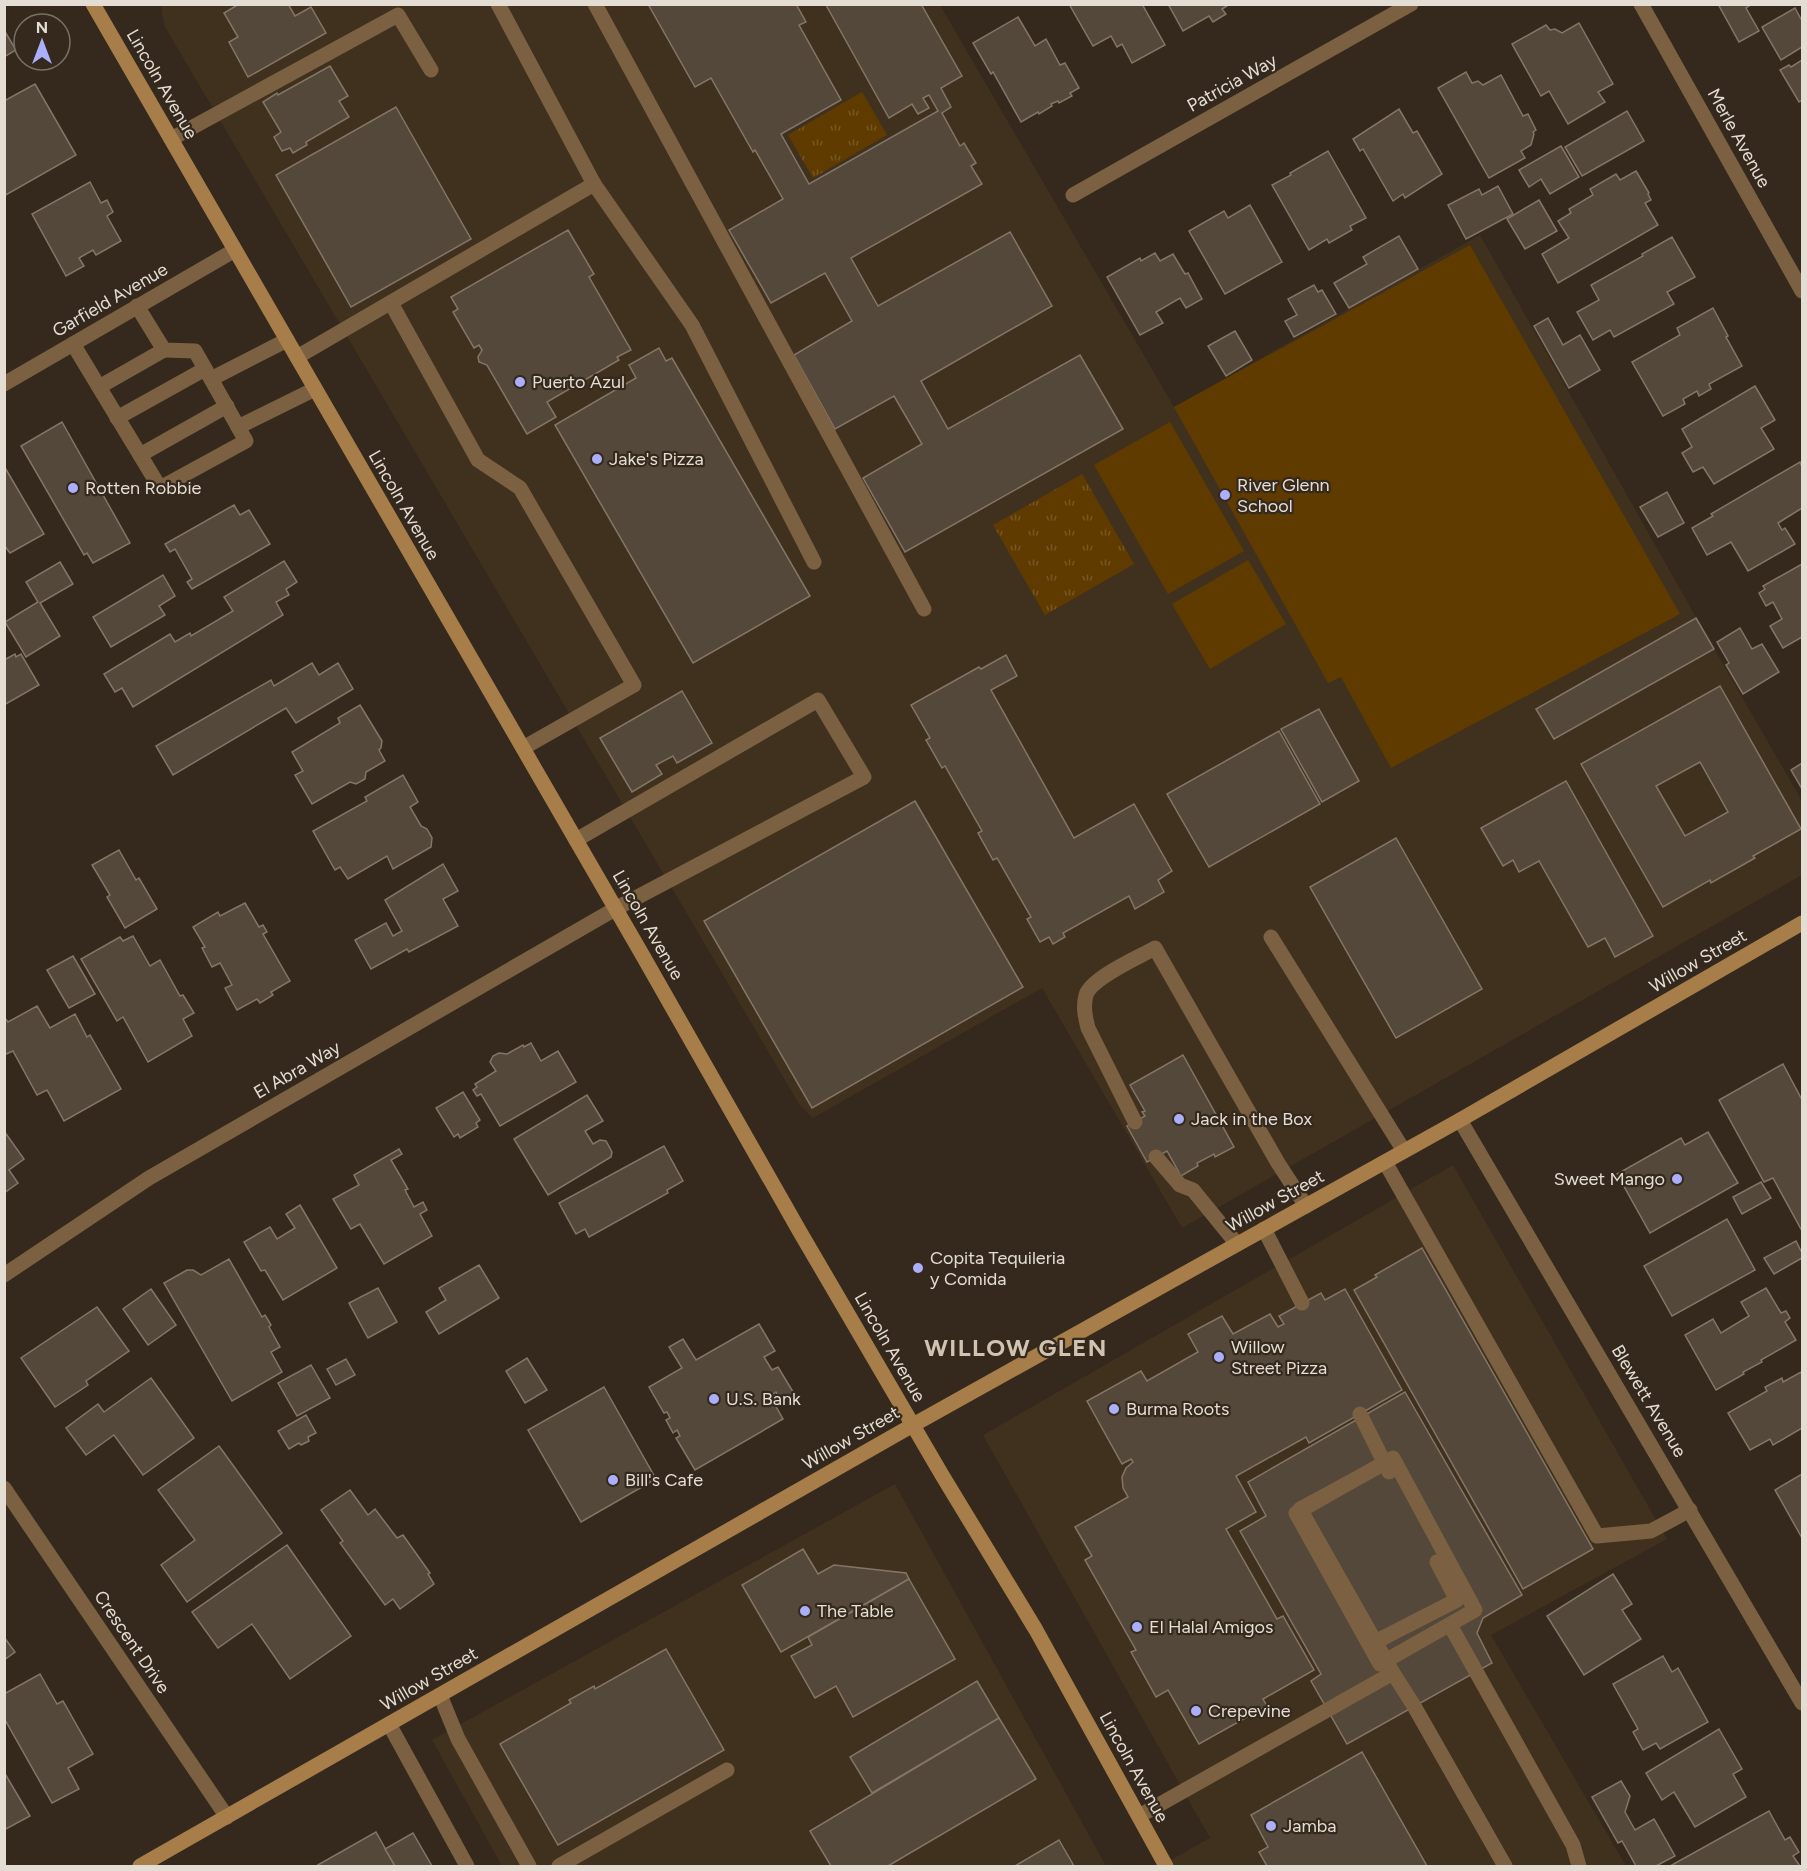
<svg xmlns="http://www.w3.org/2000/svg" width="1807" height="1871" font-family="Figtree,sans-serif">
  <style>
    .built { fill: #40311e }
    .grass { fill: #5f3b00 }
    .park { fill: url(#park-tufts) }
    .building { fill: #54483a; stroke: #837667; stroke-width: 1.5; fill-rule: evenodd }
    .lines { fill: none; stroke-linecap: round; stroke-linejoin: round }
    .service { stroke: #7b6041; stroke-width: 15 }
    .minor { stroke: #7b6041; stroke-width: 15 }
    .secondary { stroke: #a77d49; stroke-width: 15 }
    .poi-dot { fill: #abaffb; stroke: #34291c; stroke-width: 2 }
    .labels { text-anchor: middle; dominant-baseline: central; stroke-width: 4.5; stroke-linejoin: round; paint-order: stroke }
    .street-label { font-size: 18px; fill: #e4ddd4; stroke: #34291c }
    .poi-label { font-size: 18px; fill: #e4ddd4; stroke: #34291c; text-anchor: start }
    .district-label { font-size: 24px; font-weight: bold; letter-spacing: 1.5px; fill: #d1c3b2; stroke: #34291c }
  </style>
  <defs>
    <pattern id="park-tufts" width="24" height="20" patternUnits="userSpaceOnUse" patternTransform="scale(1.5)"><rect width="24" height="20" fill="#5f3b00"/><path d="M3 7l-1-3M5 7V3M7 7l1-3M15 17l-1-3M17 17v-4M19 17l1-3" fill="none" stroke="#765724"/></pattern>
  </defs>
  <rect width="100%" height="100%" fill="#34291c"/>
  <g class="built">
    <polygon points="162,5 940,5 1174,407 1480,235 1693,612 1802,801 1802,875 1182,1228 1042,988 813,1118 799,1104 165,27 162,14"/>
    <polygon points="1453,1165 1667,1539 1491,1635 1626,1866 1160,1866 1210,1838 983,1435"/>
    <polygon points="895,1484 1106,1866 502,1866 432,1740"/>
  </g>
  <g class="grass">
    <polygon points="1470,245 1680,614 1391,768 1341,677 1328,683 1174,407"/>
    <polygon points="1170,422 1244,551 1168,594 1094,465"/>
    <polygon points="1248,560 1286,624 1210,669 1172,604"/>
  </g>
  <g class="park">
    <polygon points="862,92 887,135 813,178 788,135"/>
    <polygon points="1082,474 1134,564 1045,615 993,525"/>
  </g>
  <g class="building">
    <polygon points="239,4 288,4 295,16 311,7 326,33 248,77 229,42 238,37 224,13"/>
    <polygon points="648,4 796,4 806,22 799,25 841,100 781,134 809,184 938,111 929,95 923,98 929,108 918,114 912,104 889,118 826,5 921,4 962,76 941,88 951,107 942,113 960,146 964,143 976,163 971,166 982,184 851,258 878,306 1010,232 1052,306 921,381 948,429 1080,355 1123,429 905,552 863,478 922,444 894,396 835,429 794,355 852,321 825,273 771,303 729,230 783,199 755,150 753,152 711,78 695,87"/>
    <polygon points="1069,4 1142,4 1165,45 1132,63 1122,44 1117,47 1111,36 1093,46"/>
    <polygon points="1168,4 1230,4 1222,9 1226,14 1213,22 1209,16 1183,31"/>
    <polygon points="1718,4 1752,4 1746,8 1759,31 1739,42"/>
    <polygon points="1795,8 1802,21 1802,47 1781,60 1762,27"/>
    <polygon points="1018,17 1035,46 1046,39 1060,65 1065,63 1079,88 1070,93 1072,96 1059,103 1058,101 1051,104 1052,106 1039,114 1038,112 1021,122 993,72 991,74 973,43"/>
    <polygon points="1579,23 1613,84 1598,92 1605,102 1568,124 1549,91 1541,96 1512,44 1546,25 1550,30 1555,29 1562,33"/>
    <polygon points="4,30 16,50 4,57"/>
    <polygon points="1802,60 1802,100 1799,102 1780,70 1789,65 1791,67"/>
    <polygon points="330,66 348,96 339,101 349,117 306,142 307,145 293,153 290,148 282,151 274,137 281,132 263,102 277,93 278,95"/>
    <polygon points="1466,72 1472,83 1478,81 1483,85 1501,75 1523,116 1528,114 1536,130 1533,132 1534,134 1531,145 1521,151 1525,158 1489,178 1438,88"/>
    <polygon points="35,84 76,155 4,196 4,101"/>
    <polygon points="396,107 471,239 351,307 276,175"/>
    <polygon points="1399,109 1413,133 1417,131 1442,174 1405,198 1403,194 1393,201 1363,149 1360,151 1353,139"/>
    <polygon points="1627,111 1644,141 1582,176 1565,147"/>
    <polygon points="1561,146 1579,177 1550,194 1541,179 1529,187 1519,170"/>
    <polygon points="1328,151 1366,218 1350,226 1352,230 1329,243 1327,239 1309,250 1272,185 1291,175 1290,173"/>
    <polygon points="1636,171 1649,193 1648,194 1651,200 1645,203 1658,225 1558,283 1542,254 1569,238 1558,221 1571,213 1569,209 1593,195 1590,189 1616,174 1620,180"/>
    <polygon points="90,182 101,203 107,200 113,212 107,216 121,241 96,255 93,250 79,258 84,266 66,276 32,214"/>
    <polygon points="1498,186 1513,214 1466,239 1448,205 1479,189 1482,195"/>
    <polygon points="1539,200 1557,231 1525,249 1507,219"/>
    <polygon points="1250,205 1282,262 1225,294 1189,231 1224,211 1228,218"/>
    <polygon points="568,230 594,274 589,277 631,350 617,357 619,360 547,402 556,417 527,434 487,365 479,362 478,357 482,350 479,345 474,348 453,312 458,309 451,297"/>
    <polygon points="1399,236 1418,269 1349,308 1334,283 1367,264 1363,257"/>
    <polygon points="1672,237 1695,277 1667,292 1674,304 1614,337 1610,330 1593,340 1577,312 1599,300 1591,285 1643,256 1642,254"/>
    <polygon points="1155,253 1160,261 1173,254 1185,274 1188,273 1202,299 1186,308 1180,298 1156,312 1163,323 1140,335 1107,277 1140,258 1141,261"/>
    <polygon points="1314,285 1318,292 1322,290 1336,314 1294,337 1285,321 1297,315 1288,299"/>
    <polygon points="1713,308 1728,336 1726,337 1742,366 1709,384 1711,389 1699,396 1697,391 1683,399 1685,404 1663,416 1632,362 1680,335 1677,328"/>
    <polygon points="1548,318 1563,345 1580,335 1600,370 1569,388 1534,326"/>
    <polygon points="1235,331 1252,360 1226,376 1208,346"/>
    <polygon points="659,348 666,361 672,358 810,596 693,663 555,425 636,378 629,365"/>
    <polygon points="1755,386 1775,420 1761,428 1774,449 1714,484 1703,467 1693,472 1682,453 1692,447 1682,429"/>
    <polygon points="62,422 130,543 93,563 87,553 84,555 21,446"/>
    <polygon points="1800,462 1802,467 1802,508 1778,523 1782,530 1785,528 1795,544 1748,571 1731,542 1707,555 1692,528 1713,516 1711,514"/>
    <polygon points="4,466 44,534 10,553 4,545"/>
    <polygon points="1667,492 1684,523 1658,537 1640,507"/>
    <polygon points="234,505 240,515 249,510 270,544 192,589 187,582 192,579 175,549 170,552 165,544"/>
    <polygon points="284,561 297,582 286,589 289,595 276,602 283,615 133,707 122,688 115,692 104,674 170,634 175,642 190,633 191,636 233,611 224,597"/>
    <polygon points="60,562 73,584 40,603 60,636 26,657 5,622 38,602 26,582"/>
    <polygon points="1802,564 1802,637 1783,648 1770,626 1782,619 1773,602 1766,606 1759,593 1765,589 1763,586"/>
    <polygon points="163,575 175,596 159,606 165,615 111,647 93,617"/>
    <polygon points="1696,618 1714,649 1554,739 1536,709"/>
    <polygon points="1740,628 1752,649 1762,644 1779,672 1743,694 1726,665 1729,663 1717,642"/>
    <polygon points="15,654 16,657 21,654 39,685 4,705 4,660"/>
    <polygon points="1006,655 1017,676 991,690 1074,838 1134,804 1172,871 1158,880 1164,892 1135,909 1129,896 1063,933 1065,937 1053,944 1049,937 1040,942 1027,919 1031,917 997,858 993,860 978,833 982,831 945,766 942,768 926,740 930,738 911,705 979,667 981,669"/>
    <polygon points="312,663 319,675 338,663 353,689 296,723 286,708 173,775 156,746 271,680 274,686"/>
    <path d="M 1720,686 L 1801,829 L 1753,856 L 1755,858 L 1711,883 L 1710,880 L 1663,907 L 1581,764 ZM 1700,762 L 1728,812 L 1685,836 L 1656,786 Z"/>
    <polygon points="682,691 712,743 677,763 673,756 656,765 662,774 632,792 600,738"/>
    <polygon points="360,705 382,741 381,748 379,750 385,761 366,772 365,779 356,784 350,782 312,804 295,775 303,771 292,752 340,723 338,718"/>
    <polygon points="1319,709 1359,781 1322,802 1281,729"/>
    <polygon points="1279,731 1320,804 1209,867 1167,794"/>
    <polygon points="1802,763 1802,789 1791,770"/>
    <polygon points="403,775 418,802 410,807 421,826 427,829 432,838 431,847 393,869 387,856 348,879 340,867 335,870 313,831 367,801 365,797"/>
    <polygon points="1566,781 1653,936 1615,957 1605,938 1588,947 1539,861 1519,872 1513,860 1503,866 1481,828"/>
    <polygon points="915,801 1023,987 812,1108 704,921"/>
    <polygon points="1396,838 1482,989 1396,1038 1310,887"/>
    <polygon points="119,850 136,880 139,878 157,909 125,928 107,897 110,895 92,865"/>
    <polygon points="443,864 458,891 443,899 458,926 409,952 407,949 371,969 355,940 386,923 393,936 402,931 385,900"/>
    <polygon points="245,903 259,927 263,925 267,932 263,934 290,981 271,992 273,995 260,1003 257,999 237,1010 225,988 232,985 220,963 212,967 202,948 205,947 193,927 218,912 220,916"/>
    <polygon points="133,936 150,966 160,960 180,996 183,995 194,1013 183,1019 192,1036 148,1062 123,1017 117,1021 81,959 120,937 123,941"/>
    <polygon points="73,956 95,994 69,1008 47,970"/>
    <polygon points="37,1006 50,1028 75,1014 87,1037 90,1035 121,1089 64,1121 47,1090 37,1095 13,1051 6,1054 4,1051 4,1017 8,1022"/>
    <polygon points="531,1043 541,1061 558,1051 576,1082 500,1126 481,1094 477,1096 473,1090 477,1087 475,1084 496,1071 490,1062 493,1056 499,1053 507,1054 523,1045 524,1047"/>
    <polygon points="1183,1055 1234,1147 1215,1157 1214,1154 1197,1163 1198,1166 1181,1176 1167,1151 1147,1162 1127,1126 1145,1116 1142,1112 1145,1111 1130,1085"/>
    <polygon points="1783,1064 1802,1100 1802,1231 1773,1178 1764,1182 1719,1100"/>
    <polygon points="463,1092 480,1120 476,1123 478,1127 460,1138 458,1134 454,1137 436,1108"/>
    <polygon points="587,1095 603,1121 585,1131 593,1144 600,1140 606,1141 612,1152 611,1157 548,1195 514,1139"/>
    <polygon points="4,1131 24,1159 9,1170 18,1183 4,1193"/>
    <polygon points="1708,1132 1738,1183 1650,1233 1617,1174 1681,1138 1685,1145"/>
    <polygon points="664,1146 683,1181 667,1190 668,1193 589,1237 585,1229 576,1234 559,1203"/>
    <polygon points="399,1149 402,1154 391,1160 408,1189 405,1190 414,1207 423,1202 427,1210 420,1214 432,1236 384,1264 360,1224 351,1229 333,1199 359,1185 354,1175"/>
    <polygon points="1761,1182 1771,1198 1742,1214 1733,1197"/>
    <polygon points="300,1205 337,1268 283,1300 265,1270 261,1271 244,1242 270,1227 277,1239 295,1228 286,1214"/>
    <polygon points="1727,1219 1755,1270 1672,1316 1644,1266"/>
    <polygon points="1796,1241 1802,1253 1802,1258 1774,1274 1764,1258"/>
    <polygon points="1422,1248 1593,1549 1523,1589 1354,1290 1377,1277 1375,1275"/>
    <polygon points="229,1259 262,1317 265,1315 271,1325 269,1327 280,1347 271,1352 282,1372 232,1401 164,1283 187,1270 193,1270 201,1275"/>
    <polygon points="479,1265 499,1298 439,1334 426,1312 446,1300 439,1288"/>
    <polygon points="378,1288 397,1322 368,1338 349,1303"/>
    <polygon points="1766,1288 1781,1313 1786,1311 1790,1318 1785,1322 1796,1340 1761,1360 1762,1362 1743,1372 1744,1374 1716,1390 1685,1335 1713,1319 1721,1333 1749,1316 1741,1302"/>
    <polygon points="151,1289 176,1325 148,1345 123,1309"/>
    <polygon points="1345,1289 1402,1390 1309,1443 1306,1437 1236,1476 1256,1512 1226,1529 1277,1619 1283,1616 1314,1670 1263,1699 1267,1706 1199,1744 1168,1690 1156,1697 1131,1652 1136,1650 1085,1560 1092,1556 1075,1527 1128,1497 1123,1488 1122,1477 1126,1468 1133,1462 1131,1459 1122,1464 1087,1401 1141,1371 1147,1381 1198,1352 1188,1334 1222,1316 1233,1334 1270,1314 1278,1327 1284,1324 1279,1316 1321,1293 1325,1300"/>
    <polygon points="97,1307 129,1351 86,1381 88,1385 55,1407 21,1358"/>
    <polygon points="759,1324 775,1351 764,1357 772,1370 778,1367 795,1395 781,1403 776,1392 770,1396 783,1419 695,1470 676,1438 680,1436 677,1430 673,1433 666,1420 670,1418 667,1412 664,1413 649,1387 682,1368 669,1347 683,1339 696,1360"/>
    <polygon points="527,1358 547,1390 525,1403 506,1371"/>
    <polygon points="346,1359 355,1375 336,1385 327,1369"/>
    <polygon points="311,1365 330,1398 297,1416 278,1383"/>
    <polygon points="1801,1372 1802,1375 1802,1428 1773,1445 1770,1439 1750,1450 1728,1413 1767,1391 1765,1387 1782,1378 1783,1382"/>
    <polygon points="151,1378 194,1438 143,1475 114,1435 86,1455 66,1428 98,1404 104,1412"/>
    <polygon points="604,1387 656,1479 581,1522 528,1430"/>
    <polygon points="1405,1392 1522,1595 1483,1618 1477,1633 1492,1663 1347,1744 1311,1681 1321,1674 1240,1531 1266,1516 1248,1482"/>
    <polygon points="306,1415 316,1433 308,1437 309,1441 301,1445 299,1443 289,1449 278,1431"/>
    <polygon points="219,1446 282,1533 187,1602 161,1565 195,1540 158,1490"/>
    <polygon points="1802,1474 1802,1538 1775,1490"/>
    <polygon points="350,1490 368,1515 375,1509 397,1538 403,1535 430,1573 428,1574 434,1584 400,1609 393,1599 385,1605 340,1543 343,1541 321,1510"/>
    <polygon points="287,1545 351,1636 290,1679 252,1624 218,1648 192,1612"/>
    <polygon points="803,1549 818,1574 834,1565 906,1573 909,1579 781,1652 742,1585"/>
    <polygon points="1613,1574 1632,1604 1622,1610 1641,1639 1584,1675 1547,1616"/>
    <polygon points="909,1579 955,1659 853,1717 836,1686 815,1698 791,1656 812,1645 808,1637"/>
    <polygon points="4,1637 15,1652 4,1660"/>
    <polygon points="666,1649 724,1750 558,1845 500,1744 571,1703 569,1700 594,1686 595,1689"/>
    <polygon points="1663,1656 1672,1672 1678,1668 1708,1722 1660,1749 1656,1743 1643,1750 1633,1732 1638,1729 1613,1684"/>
    <polygon points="40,1674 57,1704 63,1701 93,1754 68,1768 79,1789 52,1803 4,1718 4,1694"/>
    <polygon points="977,1681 999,1718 872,1793 850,1757"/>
    <polygon points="999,1718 1036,1779 888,1866 831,1866 810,1831"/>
    <polygon points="1719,1729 1742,1769 1733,1774 1746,1797 1695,1827 1674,1792 1662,1800 1646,1773"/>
    <polygon points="1362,1752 1427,1866 1267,1866 1259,1852 1268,1847 1251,1815"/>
    <polygon points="4,1772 30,1816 4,1830"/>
    <polygon points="1621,1781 1630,1796 1625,1812 1635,1830 1654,1819 1675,1856 1656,1866 1636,1866 1622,1841 1618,1843 1592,1797"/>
    <polygon points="1769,1811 1785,1840 1790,1837 1799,1852 1793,1856 1800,1866 1670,1866"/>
    <polygon points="376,1832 395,1866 316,1866"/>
    <polygon points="413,1833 432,1866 395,1866 385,1849"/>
    <polygon points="1059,1840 1074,1866 1015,1866"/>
  </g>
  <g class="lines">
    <g class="service">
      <polyline points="498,4 594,184"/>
      <polyline points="595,4 924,609"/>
      <polyline points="171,139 398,15 431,70"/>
      <polyline points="391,303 478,460 520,488 634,685 523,748"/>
      <polyline points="137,306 164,350 195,351 211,379"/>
      <polyline points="73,344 160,488 246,441 211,379 287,340"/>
      <polyline points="297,357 594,184 692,325 814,562"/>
      <polyline points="99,387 164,350"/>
      <polyline points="117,418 205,369"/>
      <polyline points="238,427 315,389"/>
      <polyline points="140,455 227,406"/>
      <polyline points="576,840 818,700 864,777 615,909"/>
      <polyline points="1271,937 1404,1151"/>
      <path d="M 1135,1122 L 1088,1028 C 1085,1016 1083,1007 1086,995 C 1091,978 1139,957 1155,948 L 1278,1163 L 1306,1206"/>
      <polyline points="1156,1157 1180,1185 1193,1190 1237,1244"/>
      <polyline points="1385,1162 1597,1536 1651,1531 1690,1510"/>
      <polyline points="1264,1229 1302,1303"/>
      <polyline points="1360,1414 1389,1472"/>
      <polygon points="1393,1458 1475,1610 1380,1664 1296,1513"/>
      <polyline points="1450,1625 1573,1845 1579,1866"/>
      <polyline points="1375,1642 1457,1600 1437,1562"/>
      <polyline points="1393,1673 1414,1706 1505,1866"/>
      <polyline points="440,1695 458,1739 529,1866"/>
      <polyline points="389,1724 467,1866"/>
      <polyline points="1139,1816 1393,1673 1300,1509 1385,1463"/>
      <polyline points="559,1866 727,1770"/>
    </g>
    <g class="minor">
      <polyline points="1641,4 1802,291"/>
      <polyline points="1073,195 1411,4"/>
      <polyline points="4,384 235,250"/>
      <polyline points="1460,1120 1802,1703"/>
      <polyline points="4,1275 149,1178 615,909"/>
      <polyline points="4,1488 227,1817"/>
    </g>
    <g class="secondary">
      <polyline points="93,4 643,956 800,1232 942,1475 1036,1630 1166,1866"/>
      <polyline points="140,1866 913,1425 1460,1120 1802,923"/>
    </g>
  </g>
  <g class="poi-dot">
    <circle cx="520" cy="382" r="6"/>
    <circle cx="597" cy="459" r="6"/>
    <circle cx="73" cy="488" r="6"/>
    <circle cx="1225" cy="495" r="6"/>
    <circle cx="1179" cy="1119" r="6"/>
    <circle cx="1677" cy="1179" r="6"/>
    <circle cx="918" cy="1268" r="6"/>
    <circle cx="1219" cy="1357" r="6"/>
    <circle cx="714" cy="1399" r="6"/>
    <circle cx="1114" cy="1409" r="6"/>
    <circle cx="613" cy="1480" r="6"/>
    <circle cx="805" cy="1611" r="6"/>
    <circle cx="1137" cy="1627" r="6"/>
    <circle cx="1196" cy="1711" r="6"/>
    <circle cx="1271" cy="1826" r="6"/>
  </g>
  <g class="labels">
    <g class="street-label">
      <text transform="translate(1232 83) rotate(-29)">Patricia Way</text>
      <text transform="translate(162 84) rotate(60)">Lincoln Avenue</text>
      <text transform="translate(1739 138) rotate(61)">Merle Avenue</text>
      <text transform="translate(110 300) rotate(-30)">Garfield Avenue</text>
      <text transform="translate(404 505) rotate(60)">Lincoln Avenue</text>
      <text transform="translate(648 925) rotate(60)">Lincoln Avenue</text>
      <text transform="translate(1698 961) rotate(-30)">Willow Street</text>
      <text transform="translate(297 1070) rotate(-30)">El Abra Way</text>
      <text transform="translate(1275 1201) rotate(-29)">Willow Street</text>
      <text transform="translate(890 1347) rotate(60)">Lincoln Avenue</text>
      <text transform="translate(1649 1401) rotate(59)">Blewett Avenue</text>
      <text transform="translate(851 1438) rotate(-30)">Willow Street</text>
      <text transform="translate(132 1642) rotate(56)">Crescent Drive</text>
      <text transform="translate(429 1679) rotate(-30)">Willow Street</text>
      <text transform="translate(1134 1767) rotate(61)">Lincoln Avenue</text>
    </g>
    <g class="poi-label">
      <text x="532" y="382">Puerto Azul</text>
      <text x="609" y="459">Jake's Pizza</text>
      <text x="1237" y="485">River Glenn<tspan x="1237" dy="21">School</tspan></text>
      <text x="85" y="488">Rotten Robbie</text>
      <text x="1191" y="1119">Jack in the Box</text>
      <text x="1665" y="1179" text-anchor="end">Sweet Mango</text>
      <text x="930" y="1258">Copita Tequileria<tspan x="930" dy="21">y Comida</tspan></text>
      <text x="1231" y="1347">Willow<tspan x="1231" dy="21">Street Pizza</tspan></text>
      <text x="726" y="1399">U.S. Bank</text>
      <text x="1126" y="1409">Burma Roots</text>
      <text x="625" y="1480">Bill's Cafe</text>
      <text x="817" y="1611">The Table</text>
      <text x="1149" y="1627">El Halal Amigos</text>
      <text x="1208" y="1711">Crepevine</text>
      <text x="1283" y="1826">Jamba</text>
    </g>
    <g class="district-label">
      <text x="1016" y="1347">WILLOW GLEN</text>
    </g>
  </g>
  <rect width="1807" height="1871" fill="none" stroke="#e4ddd4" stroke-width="12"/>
  <g transform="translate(42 42)"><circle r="28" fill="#34291c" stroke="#7a7166" stroke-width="1.5"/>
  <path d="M0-4.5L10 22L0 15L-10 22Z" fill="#abaffb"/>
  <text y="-9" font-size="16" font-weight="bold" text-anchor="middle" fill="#e4ddd4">N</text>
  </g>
</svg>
